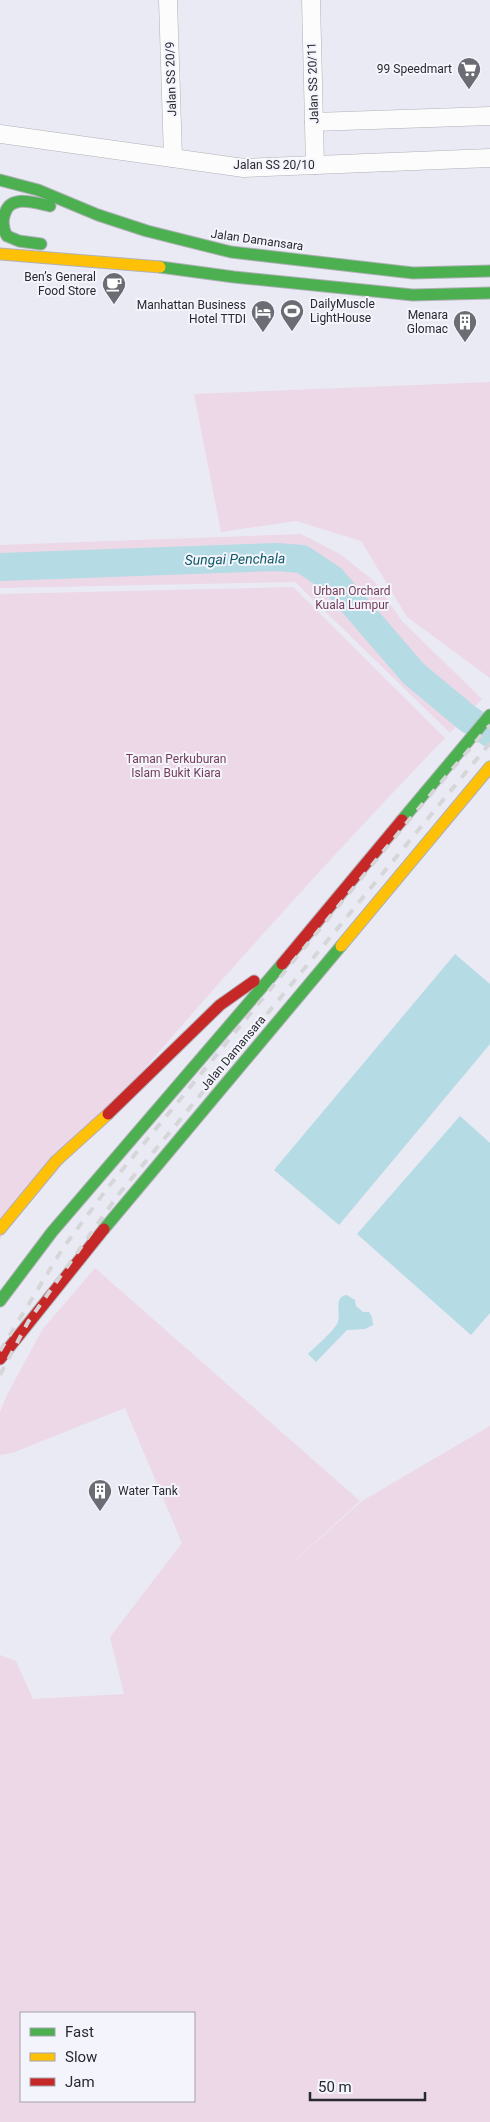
<svg xmlns="http://www.w3.org/2000/svg" width="490" height="2122" font-family="Roboto,sans-serif">
  <style>
    .green { fill: #edd8e7; fill-rule: evenodd }
    .water { fill: #b5dbe5 }
    .lines { fill: none; stroke-linecap: round; stroke-linejoin: round }
    .river { stroke: #b5dbe5; stroke-width: 28 }
    .street-casing { stroke: #b0b0b8; stroke-width: 19 }
    .fast-casing { stroke: #b0b0b8; stroke-width: 13 }
    .slow-casing { stroke: #b0b0b8; stroke-width: 13 }
    .jam-casing { stroke: #b0b0b8; stroke-width: 13 }
    .street { stroke: #fcfcfd; stroke-width: 18 }
    .fast { stroke: #4caf50; stroke-width: 11 }
    .slow { stroke: #ffc107; stroke-width: 11 }
    .jam { stroke: #c62828; stroke-width: 11 }
    .rail { stroke: #d6d6d9; stroke-width: 4; stroke-dasharray: 9 9; stroke-linecap: butt }
    .labels { text-anchor: middle; dominant-baseline: central; stroke-width: 4; stroke-linejoin: round; paint-order: stroke }
    .poi-label { font-size: 12px; fill: #28282f; stroke: #f4f5fc; text-anchor: end }
    .street-label { font-size: 12px; fill: #28282f; stroke: #f4f5fc }
    .park-label { font-size: 12px; fill: #753d5b; stroke: #f4f5fc }
    .water-label { font-size: 14px; font-style: italic; fill: #0f5966; stroke: #f4f5fc }
  </style>
  <rect width="100%" height="100%" fill="#eaeaf4"/>
  <g class="green">
    <polygon points="490,382 490,678 407,617 361,541 296,521 221,532 194,394"/>
    <polygon points="301,534 340,554 374,581 402,621 482,699 450,733 295,582 0,588 0,545"/>
    <path d="M 293,587 L 445,738 C 290,899 143,1067 0,1239 L 0,594 Z"/>
    <path d="M 95,1268 L 360,1501 L 279,1575 L 362,1501 L 490,1426 L 490,2122 L 0,2122 L 0,1655 L 16,1661 L 33,1699 L 124,1694 L 110,1637 L 182,1543 L 125,1408 L 12,1453 L 0,1455 L 0,1412 L 7,1395 L 42,1330 ZM 21,2013 L 194,2013 L 194,2101 L 21,2101 Z"/>
  </g>
  <g class="water">
    <polygon points="455,954 490,984 490,1044 339,1225 274,1170"/>
    <polygon points="460,1116 490,1143 490,1313 471,1335 357,1234"/>
    <path d="M 347,1295 L 355,1300 L 356,1306 L 363,1312 L 369,1312 L 372,1317 L 373,1325 L 365,1329 L 347,1330 L 316,1362 L 308,1354 C 315,1347 335,1330 338,1322 C 341,1312 333,1297 347,1295 Z"/>
  </g>
  <g class="lines">
    <polyline class="river" points="0,567 277,557 302,559 332,579 414,674 467,718 490,733"/>
    <g class="street-casing">
      <g id="street">
        <polyline points="168,0 173,158"/>
        <polyline points="311,0 315,165"/>
        <polyline points="314,122 490,116"/>
        <polyline points="0,134 244,168 490,158"/>
      </g>
    </g>
    <g class="fast-casing">
      <g id="fast">
        <polyline points="0,180 38,190 98,215 147,231 231,252 413,273 490,271"/>
        <path d="M 41,244 L 19,241 L 7,236 C 3,229 2,221 5,213 C 11,194 36,203 50,206"/>
        <polyline points="160,267 234,277 413,295 490,293"/>
        <polyline points="402,820 490,715"/>
        <polyline points="104,1229 341,946"/>
        <polyline points="0,1301 52,1232 282,964"/>
      </g>
    </g>
    <g class="slow-casing">
      <g id="slow">
        <polyline points="0,254 160,267"/>
        <polyline points="341,946 490,767"/>
        <polyline points="0,1229 56,1161 108,1114"/>
      </g>
    </g>
    <g class="jam-casing">
      <g id="jam">
        <polyline points="282,964 402,820"/>
        <polyline points="108,1114 220,1005 254,981"/>
        <polyline points="0,1359 104,1229"/>
      </g>
    </g>
    <use href="#street" class="street"/>
    <use href="#fast" class="fast"/>
    <use href="#slow" class="slow"/>
    <use href="#jam" class="jam"/>
    <g class="rail">
      <polyline points="0,1351 63,1248 109,1186 414,814 490,725"/>
      <polyline points="0,1375 28,1322 118,1195 490,743"/>
    </g>
  </g>
  <defs>
    <g id="supermarket-pin" transform="scale(1.25)"><path d="M0 17L-7.5 6A9.5 9.5 0 1 1 7.5 6Z" fill="#6c6c74" stroke="#f4f5fc"/><path d="M-6-5.5h2.5l.6 2H6L4.5 2H-2.5L-4.4-4H-6ZM-1.5 3.2a1.3 1.3 0 1 0 .1 0ZM3 3.2a1.3 1.3 0 1 0 .1 0Z" fill="#fff"/></g>
    <g id="cafe-pin" transform="scale(1.25)"><path d="M0 17L-7.5 6A9.5 9.5 0 1 1 7.5 6Z" fill="#6c6c74" stroke="#f4f5fc"/><path d="M-5.5-4.5H6V0H3Q3 3.5 0 3.5H-2.5Q-5.5 3.5-5.5 0ZM3-3.2v2h1.7v-2ZM-6 4.5H4V6H-6Z" fill="#fff"/></g>
    <g id="stadium-pin" transform="scale(1.25)"><path d="M0 17L-7.5 6A9.5 9.5 0 1 1 7.5 6Z" fill="#6c6c74" stroke="#f4f5fc"/><path d="M0-5a6.5 5 0 1 0 0 10a6.5 5 0 1 0 0-10ZM-3.5-1.8h7v3.6h-7Z" fill="#fff"/></g>
    <g id="hotel-pin" transform="scale(1.25)"><path d="M0 17L-7.5 6A9.5 9.5 0 1 1 7.5 6Z" fill="#6c6c74" stroke="#f4f5fc"/><path d="M-6-4.5h1.5V1H6V5H4.5V3h-9V5H-6ZM-4 0a1.8 1.8 0 1 1 3.6 0ZM.5 0V-2.5h3Q6-2.5 6 0Z" fill="#fff"/></g>
    <g id="building-pin" transform="scale(1.25)"><path d="M0 17L-7.5 6A9.5 9.5 0 1 1 7.5 6Z" fill="#6c6c74" stroke="#f4f5fc"/><path d="M-4-6H4V6H1V3H-1V6H-4ZM-2.5-4.3h1.7v1.8h-1.7ZM.8-4.3h1.7v1.8H.8ZM-2.5-1h1.7V.8h-1.7ZM.8-1h1.7V.8H.8Z" fill="#fff"/></g>
  </defs>
  <g fill-rule="evenodd">
    <use href="#supermarket-pin" x="469" y="69"/>
    <use href="#cafe-pin" x="114" y="284"/>
    <use href="#stadium-pin" x="292" y="311"/>
    <use href="#hotel-pin" x="263" y="312"/>
    <use href="#building-pin" x="465" y="322"/>
    <use href="#building-pin" x="100" y="1491"/>
  </g>
  <g class="labels">
    <g class="poi-label">
      <text x="452" y="69">99 Speedmart</text>
      <text x="96" y="277">Ben’s General<tspan x="96" dy="14">Food Store</tspan></text>
      <text x="310" y="304" text-anchor="start">DailyMuscle<tspan x="310" dy="14">LightHouse</tspan></text>
      <text x="246" y="305">Manhattan Business<tspan x="246" dy="14">Hotel TTDI</tspan></text>
      <text x="448" y="315">Menara<tspan x="448" dy="14">Glomac</tspan></text>
      <text x="118" y="1491" text-anchor="start">Water Tank</text>
    </g>
    <g class="street-label">
      <text transform="translate(171 79) rotate(-92)">Jalan SS 20/9</text>
      <text transform="translate(313 83) rotate(-92)">Jalan SS 20/11</text>
      <text x="274" y="165">Jalan SS 20/10</text>
      <text transform="translate(257 240) rotate(8)">Jalan Damansara</text>
      <text transform="translate(233 1053) rotate(-50)">Jalan Damansara</text>
    </g>
    <g class="park-label">
      <text x="352" y="591">Urban Orchard<tspan x="352" dy="14">Kuala Lumpur</tspan></text>
      <text x="176" y="759">Taman Perkuburan<tspan x="176" dy="14">Islam Bukit Kiara</tspan></text>
    </g>
    <g class="water-label">
      <text transform="translate(235 559) rotate(-1)">Sungai Penchala</text>
    </g>
  </g>
  <rect x="20" y="2012" width="175" height="90" fill="#f4f5fc" stroke="#a2a3aa"/>
  <rect x="30" y="2028" width="25" height="8" fill="#4caf50" stroke="#a2a3aa"/>
  <text x="65" y="2037" font-size="15" fill="#28282f">Fast</text>
  <rect x="30" y="2053" width="25" height="8" fill="#ffc107" stroke="#a2a3aa"/>
  <text x="65" y="2062" font-size="15" fill="#28282f">Slow</text>
  <rect x="30" y="2078" width="25" height="8" fill="#c62828" stroke="#a2a3aa"/>
  <text x="65" y="2087" font-size="15" fill="#28282f">Jam</text>
  <path d="M310 2092v8h115v-8" fill="none" stroke="#28282f" stroke-width="2.5"/>
  <text x="318" y="2092" font-size="15" fill="#28282f" stroke="#f4f5fc" stroke-width="4" paint-order="stroke">50 m</text>
</svg>
